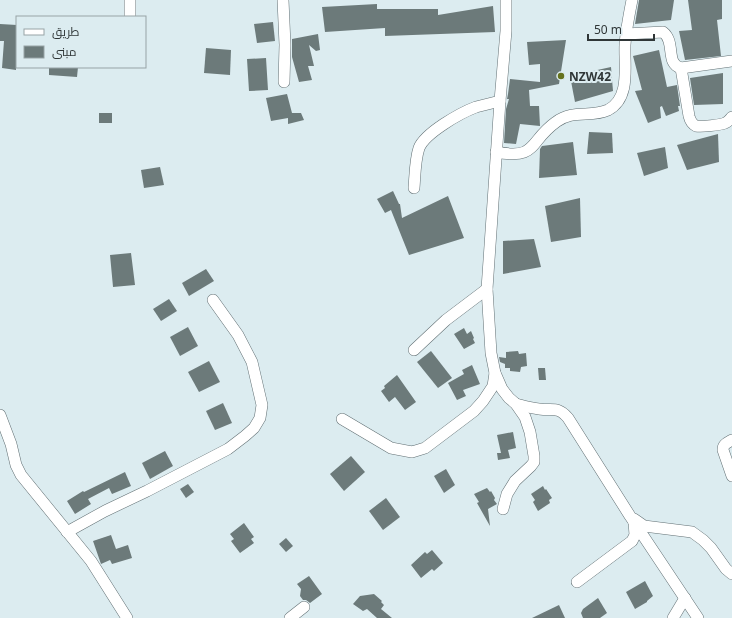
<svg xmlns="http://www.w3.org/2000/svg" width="732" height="618" font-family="'Noto Sans',Cairo,sans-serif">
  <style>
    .building { fill: #6c7a7a }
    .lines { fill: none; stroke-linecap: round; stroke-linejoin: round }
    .street-casing { stroke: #627074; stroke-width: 12 }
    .street { stroke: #fff; stroke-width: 11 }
    .poi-dot { fill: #65721d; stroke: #dcecf0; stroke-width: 1.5 }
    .labels { text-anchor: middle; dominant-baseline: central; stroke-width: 4; stroke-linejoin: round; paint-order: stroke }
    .poi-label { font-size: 12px; font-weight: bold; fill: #2f3637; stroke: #dcecf0; text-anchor: start }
  </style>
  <rect width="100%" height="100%" fill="#dcecf0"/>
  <g class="building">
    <polygon points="639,0 674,0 671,20 635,24"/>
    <polygon points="688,0 722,0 722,19 717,20 721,56 685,60 679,31 692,30"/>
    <polygon points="377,4 377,9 438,9 438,15 493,6 495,32 385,36 385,28 325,32 322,7"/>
    <polygon points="273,22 275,41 257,43 254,24"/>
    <polygon points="0,24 17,25 16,70 2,68 4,41 0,41"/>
    <polygon points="318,34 320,50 316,51 309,45 314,66 308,66 312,80 299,82 292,57 292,39"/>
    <polygon points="566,40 559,84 529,90 530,106 539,106 540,126 520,124 516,144 504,143 506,109 509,99 507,99 508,94 510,79 540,82 540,64 529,65 527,42"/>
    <polygon points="206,48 231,50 230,75 204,73"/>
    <polygon points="659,50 667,87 677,85 680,106 678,106 679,111 666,116 662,106 660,107 661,118 648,123 635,91 642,90 633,56"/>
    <polygon points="266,58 268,90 249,91 247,59"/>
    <polygon points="49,67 78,67 77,77 49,75"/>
    <polygon points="611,67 613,91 575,102 570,76"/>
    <polygon points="723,73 723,104 694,105 690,78"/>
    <polygon points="287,94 292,113 301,113 304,120 288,124 288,118 271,121 266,98"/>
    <rect x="99" y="113" width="13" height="10"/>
    <polygon points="589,132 612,133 613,153 587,154"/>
    <polygon points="718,134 719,162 687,170 677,145"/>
    <polygon points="573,142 577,175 539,178 540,149 542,146"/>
    <polygon points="665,147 668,168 644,176 637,153"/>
    <polygon points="160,167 164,185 144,188 141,170"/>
    <polygon points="393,191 399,204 400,204 402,218 448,196 464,238 409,255 391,210 385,213 377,199"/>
    <polygon points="580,198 581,237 551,242 545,206"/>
    <polygon points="534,239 541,267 503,274 503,241"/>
    <polygon points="131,253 135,285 113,287 110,255"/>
    <polygon points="206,269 214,281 189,296 182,283"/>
    <polygon points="169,299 177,311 161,321 153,309"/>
    <polygon points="188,327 198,346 180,356 170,337"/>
    <polygon points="464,328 467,334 471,331 474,338 473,339 475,343 464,349 454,334"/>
    <polygon points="431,351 452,378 438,388 417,362"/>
    <polygon points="518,351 519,354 526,353 527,366 521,367 520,372 510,371 510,368 505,368 505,364 500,362 499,357 506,358 506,352"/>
    <polygon points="209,361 220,382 199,392 188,372"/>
    <polygon points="472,365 480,384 463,390 466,396 457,400 448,383 464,374 462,370"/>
    <polygon points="538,368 545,368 546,380 539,380"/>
    <polygon points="397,375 416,402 405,410 395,397 389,402 381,391 385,388 384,386"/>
    <polygon points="223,403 232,423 215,430 206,411"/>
    <polygon points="513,432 516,448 508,450 510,458 498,460 497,453 501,453 497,435"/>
    <polygon points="165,451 173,466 150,479 142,463"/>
    <polygon points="351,456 365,472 344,491 330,474"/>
    <polygon points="446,469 455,485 444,493 434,476"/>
    <polygon points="125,472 131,486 112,494 109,488 88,499 91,504 75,514 67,501 83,491 84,492"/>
    <polygon points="188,484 194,492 186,498 180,489"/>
    <polygon points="543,486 545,490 546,489 552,498 549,500 550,503 538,511 533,502 535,500 531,494"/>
    <polygon points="487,488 490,492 491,491 495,498 494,500 497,504 488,509 490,526 477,503 479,502 474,494"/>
    <polygon points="386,498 400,517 383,530 369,511"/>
    <polygon points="244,523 254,537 251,539 254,543 240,553 231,541 234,539 230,534"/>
    <polygon points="111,535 116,549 128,545 132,558 112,564 110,560 101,564 93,541"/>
    <polygon points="286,538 293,546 286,552 279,544"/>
    <polygon points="432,550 443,563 434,571 432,569 421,578 411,565 425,552 427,554"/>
    <polygon points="309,576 322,594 310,603 306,600 303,600 300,596 301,589 297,584"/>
    <polygon points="645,581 653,596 647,601 647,602 635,609 626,592"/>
    <polygon points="374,594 382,601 381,602 384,605 381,609 392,618 377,618 367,609 363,611 353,604 360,596"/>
    <polygon points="598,598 607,613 600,618 583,618 581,613 583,609"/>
    <polygon points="559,605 565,618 532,618"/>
  </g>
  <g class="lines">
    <g class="street-casing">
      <g id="street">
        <polyline points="130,0 130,17"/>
        <polyline points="283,0 285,45 284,82"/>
        <path d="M 626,34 L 663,32 C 676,42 665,64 681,68 L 732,61"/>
        <path d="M 681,68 L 689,116 C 690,120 692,124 696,126 C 701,127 721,125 725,123 C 728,122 730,119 732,117"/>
        <path d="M 496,152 C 538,160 528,142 556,122 C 573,109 591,118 608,110 C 631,98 624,66 625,45 C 626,30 629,15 632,0"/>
        <path d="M 414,188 C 415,176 415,160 419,148 C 425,133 460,113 476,107 C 484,105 492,103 500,101"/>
        <polyline points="414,350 446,320 487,289"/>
        <path d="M 516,404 C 524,406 531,408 539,409 C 553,411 558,406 568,418 L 630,516 L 698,618"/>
        <polyline points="0,415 11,444 16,465 21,475 91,561 127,618"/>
        <polyline points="342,419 391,448 412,452 425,448 474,411 483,401 493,386 495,373"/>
        <path d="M 732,440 C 727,443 723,444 723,450 L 732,476"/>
        <polyline points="503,509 507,494 515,481 531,466 534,462 534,456 530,432 525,417 516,404 509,398 502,389 495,373 491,353 487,289 500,101 506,31 506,0"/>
        <polyline points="634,519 644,526 692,532 703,540 711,548 726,569 732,574"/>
        <polyline points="67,532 105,511 147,491 228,449 245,436 254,428 260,418 262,405 252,362 238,335 213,300"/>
        <polyline points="577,582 632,541 635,535 634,522"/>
        <polyline points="290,618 304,607"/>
        <polyline points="673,618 685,598"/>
      </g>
    </g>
    <use href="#street" class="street"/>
  </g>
  <circle class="poi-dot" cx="561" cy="76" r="4"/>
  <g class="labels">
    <g class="poi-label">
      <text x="569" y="76">NZW42</text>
    </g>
  </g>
  <rect x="16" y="16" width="130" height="52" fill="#dcecf0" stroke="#97a3a6"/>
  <rect x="24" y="29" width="20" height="6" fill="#ffffff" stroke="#97a3a6"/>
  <text x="52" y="36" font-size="12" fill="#2f3637">طريق</text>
  <rect x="24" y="46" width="20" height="12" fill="#6c7a7a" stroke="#97a3a6"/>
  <text x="52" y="56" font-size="12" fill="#2f3637">مبنى</text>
  <path d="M588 34v6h66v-6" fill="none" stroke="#2f3637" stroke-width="2"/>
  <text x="594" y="34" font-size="12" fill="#2f3637" stroke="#dcecf0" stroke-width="3" paint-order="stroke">50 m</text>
</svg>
